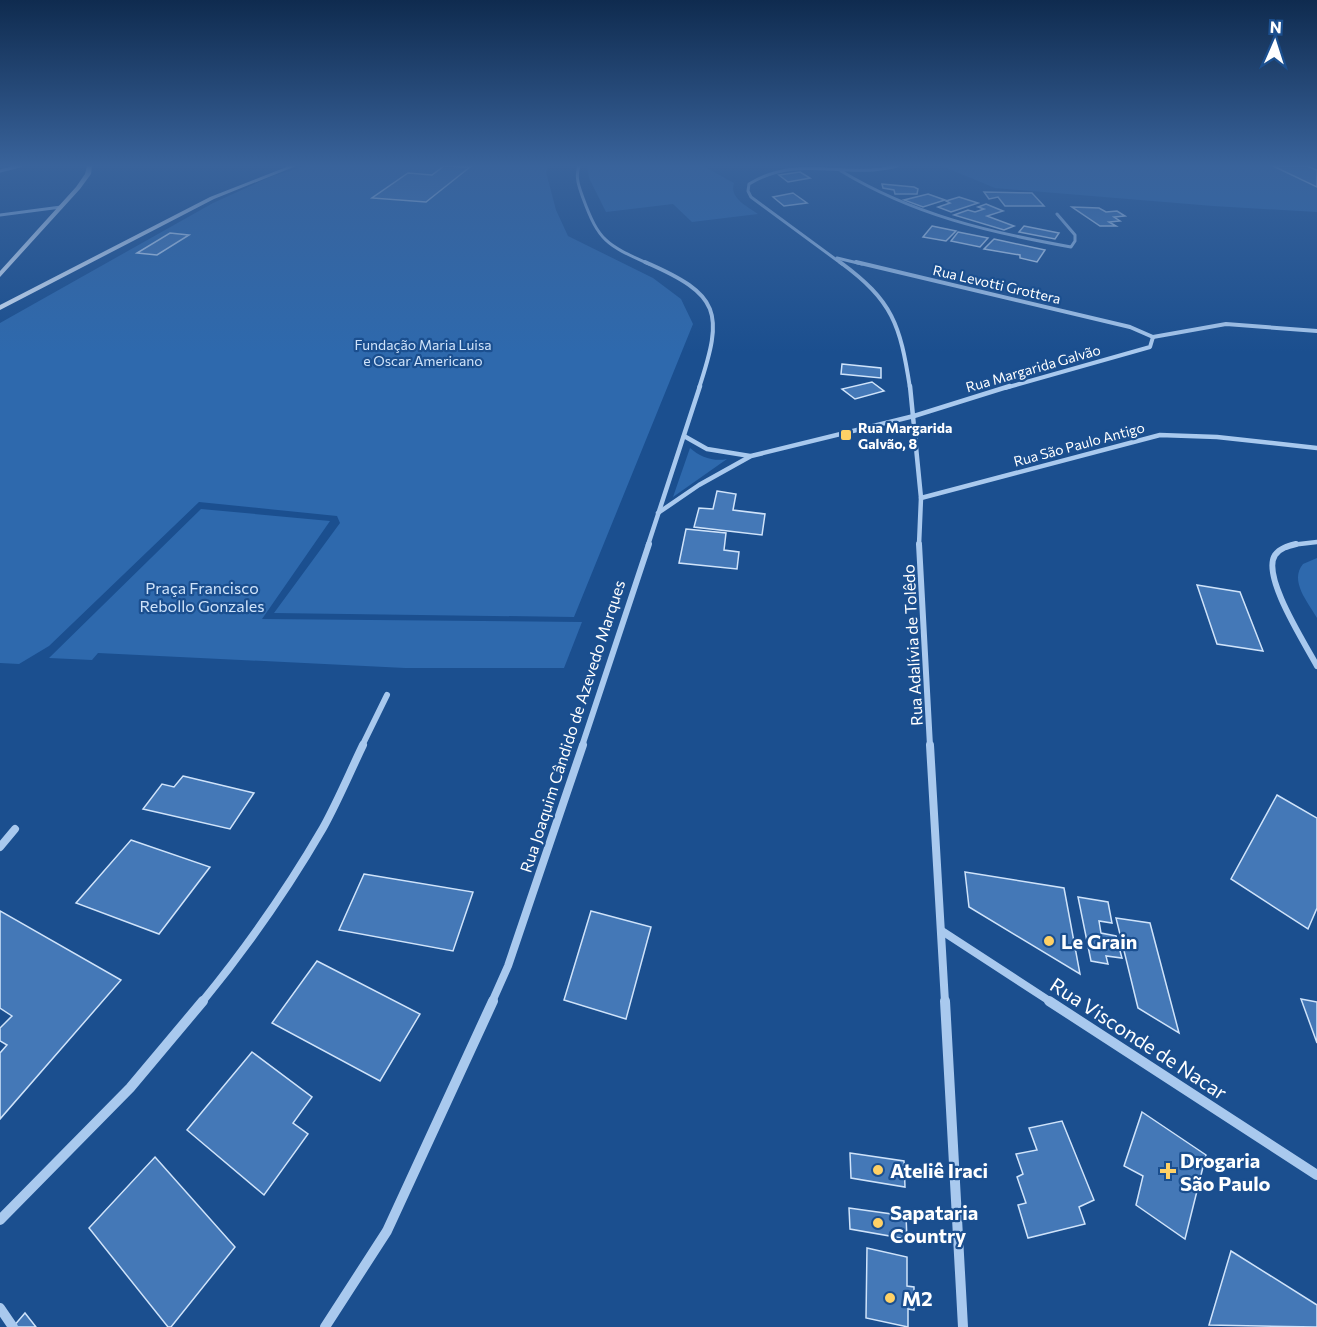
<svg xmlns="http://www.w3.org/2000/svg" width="1317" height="1327" font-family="Commissioner,sans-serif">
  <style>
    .green { fill: #2e69ad }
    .building { fill: #4478b7; stroke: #cfe3fa; stroke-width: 1.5 }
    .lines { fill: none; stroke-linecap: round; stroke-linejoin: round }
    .minor-far5 { stroke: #a9c9ee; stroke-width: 3 }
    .minor-far4 { stroke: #a9c9ee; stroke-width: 4 }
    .minor-far3 { stroke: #a9c9ee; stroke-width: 4.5 }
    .minor-far2 { stroke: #a9c9ee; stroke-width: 6 }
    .minor-far1 { stroke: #a9c9ee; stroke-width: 8 }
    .minor { stroke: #a9c9ee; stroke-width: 10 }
    .secondary { fill: #d6e6fa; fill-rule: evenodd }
    .poi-dot { fill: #ffd166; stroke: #1b4f8f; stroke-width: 2 }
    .labels { text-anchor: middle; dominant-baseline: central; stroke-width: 4.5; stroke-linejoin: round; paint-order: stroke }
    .far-street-label { font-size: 14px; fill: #fff; stroke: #1b4f8f }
    .far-park-label { font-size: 14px; fill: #cfe3fa; stroke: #1b4f8f }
    .far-poi-label { font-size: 14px; font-weight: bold; fill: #fff; stroke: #1b4f8f; text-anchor: start }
    .park-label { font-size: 16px; fill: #cfe3fa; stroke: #1b4f8f }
    .street-label { font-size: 16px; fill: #fff; stroke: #1b4f8f }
    .near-poi-label { font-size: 20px; font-weight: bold; fill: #fff; stroke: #1b4f8f; text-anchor: start }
    .near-street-label { font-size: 20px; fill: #fff; stroke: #1b4f8f }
  </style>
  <rect width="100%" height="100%" fill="#1b4f8f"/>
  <g class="green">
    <polygon points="306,166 548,166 546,172 556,210 568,236 653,278 681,299 693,324 574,617 274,613 340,523 337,516 199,502 49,646 19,664 0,663 0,323 213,203 270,177"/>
    <path d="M 587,166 L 703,166 L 734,183 C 729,198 747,206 758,214 L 692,222 L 673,204 L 606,212 L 589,178 Z"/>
    <polygon points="942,166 1317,166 1317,212 1213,206 995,188"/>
    <path d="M 690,448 C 700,457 714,462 727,459 L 673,497 Z"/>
    <polygon points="201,509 330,521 262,619 582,622 564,668 405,668 98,653 92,660 49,658"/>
    <path d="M 1317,558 L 1317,618 C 1308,602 1289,581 1303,564 Z"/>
  </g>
  <g class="building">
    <polygon points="444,166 470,167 426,202 372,198 408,173 432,175"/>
    <polygon points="1273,166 1307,166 1317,170 1317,187"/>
    <polygon points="800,172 810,178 788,182 779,175"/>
    <polygon points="882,184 914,187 918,189 917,194 895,194 894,190 883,188"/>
    <polygon points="984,192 1032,193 1044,206 1005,206 998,197 989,199"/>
    <polygon points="793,193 807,203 784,206 773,197"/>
    <polygon points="928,194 945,200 923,207 904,200"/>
    <polygon points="959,197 978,203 951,212 938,207 950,203 946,201"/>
    <polygon points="986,204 1003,211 987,216 1014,226 1004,230 954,215 968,210 975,212 984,209 978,207"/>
    <polygon points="1072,207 1099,208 1106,212 1117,211 1125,216 1114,217 1120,221 1109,222 1116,226 1100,226"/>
    <polygon points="932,226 956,231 946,241 923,237"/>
    <polygon points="1024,226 1059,233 1055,239 1019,232"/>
    <polygon points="958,232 988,238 980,247 951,241"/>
    <polygon points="170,233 189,235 157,255 137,253"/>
    <polygon points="994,239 1045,250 1037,262 1020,258 1020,255 984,249"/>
    <polygon points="842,364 881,368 881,378 841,374"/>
    <polygon points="872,382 884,391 855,399 842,389"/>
    <polygon points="717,491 736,494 733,510 765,514 762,535 694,527 699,508 713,509"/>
    <polygon points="686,529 726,533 724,550 739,552 737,569 679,563"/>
    <polygon points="1197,585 1240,592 1263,651 1217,644"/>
    <polygon points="183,776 254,793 230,829 143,809 162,784 174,787"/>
    <polygon points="1277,795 1317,818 1317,908 1308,929 1231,879"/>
    <polygon points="131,840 210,867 159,934 76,903"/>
    <polygon points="965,872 1064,888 1080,974 969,907"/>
    <polygon points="364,874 473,892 453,951 339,930"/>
    <polygon points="1078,897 1108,902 1112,923 1099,921 1101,933 1116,936 1122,958 1106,956 1108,964 1091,961"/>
    <polygon points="0,911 121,980 0,1119 0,1053 7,1045 0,1041 0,1028 12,1016 0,1008"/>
    <polygon points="591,911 651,927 626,1019 564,1000"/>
    <polygon points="1116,918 1150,923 1179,1033 1138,1008"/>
    <polygon points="317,961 420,1014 380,1081 272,1023"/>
    <polygon points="1301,999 1317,1002 1317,1043"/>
    <polygon points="252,1052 312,1097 293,1123 308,1134 264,1195 187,1130"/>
    <polygon points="1142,1112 1206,1155 1185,1239 1136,1205 1143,1176 1124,1166"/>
    <polygon points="1062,1121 1094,1200 1079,1207 1085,1224 1028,1238 1018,1205 1026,1203 1017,1177 1023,1174 1016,1154 1037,1150 1029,1128"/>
    <polygon points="850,1153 904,1161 905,1187 851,1178"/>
    <polygon points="155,1157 235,1247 171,1327 168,1327 89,1228"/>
    <polygon points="849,1208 906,1216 907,1239 850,1229"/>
    <polygon points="867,1248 907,1257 907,1286 914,1287 914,1310 908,1309 908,1327 866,1318"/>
    <polygon points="1231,1251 1317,1305 1317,1327 1209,1325"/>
    <polygon points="25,1313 36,1327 13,1327"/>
  </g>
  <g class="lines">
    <g class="minor-far5">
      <path d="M 579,166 C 575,177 579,187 583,198 C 599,242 607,245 649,264"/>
      <polyline points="0,171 20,166"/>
      <path d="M 841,171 C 914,215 988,232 1071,247 L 1075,241 L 1075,235 L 1057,214"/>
      <polyline points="0,215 61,207"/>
      <polyline points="837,258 862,264"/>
      <path d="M 842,264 L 751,197 L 748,191 L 749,184 C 800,153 843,180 897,166"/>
    </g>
    <g class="minor-far4">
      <path d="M 645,262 C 721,295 724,312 699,388"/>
      <path d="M 840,262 C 893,301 900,324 910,388"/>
      <polyline points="856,262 1130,327 1153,337"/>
      <polyline points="1153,337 1226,324 1317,331"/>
      <polyline points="1005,388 1150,347 1153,337"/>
    </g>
    <g class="minor-far3">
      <polyline points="910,386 921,498 919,545"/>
      <polyline points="684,436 707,449 750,456"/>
      <polyline points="921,498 1160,435 1217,437 1317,448"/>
      <polyline points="658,513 699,485 751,456 914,416 1010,386"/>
      <polyline points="648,545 700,386"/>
      <polyline points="1291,545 1317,542"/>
    </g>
    <g class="minor-far2">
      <polyline points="919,544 930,746"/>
      <path d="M 1296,544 C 1288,546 1280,548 1275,555 C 1261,576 1306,645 1317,666"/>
      <polyline points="362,746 387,695"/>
      <polyline points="582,746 649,544"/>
    </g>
    <g class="minor-far1">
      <polyline points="930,745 945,1002"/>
      <polyline points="0,847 15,829"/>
      <polyline points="942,931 1051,1002"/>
      <path d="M 202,1002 C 247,947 287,890 323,828 C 338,801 350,772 363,745"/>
      <polyline points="492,1002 508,966 583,745"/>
    </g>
    <g class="minor">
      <polyline points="945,1001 963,1327"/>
      <polyline points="1049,1001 1317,1175"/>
      <polyline points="0,1220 130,1088 203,1001"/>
      <polyline points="0,1308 13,1327"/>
      <polyline points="325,1327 387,1231 493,1001"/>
    </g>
    <g class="secondary">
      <polygon points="87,166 92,166 91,174 80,189 0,277 0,271 76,187 85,174"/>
      <polygon points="289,166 296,166 214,199 0,310 0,305 210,197"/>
    </g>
  </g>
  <linearGradient id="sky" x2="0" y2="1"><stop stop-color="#0f2b4f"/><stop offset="0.47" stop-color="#39639b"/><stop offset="1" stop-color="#39639b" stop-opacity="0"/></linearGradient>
  <rect width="1317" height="352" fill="url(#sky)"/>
  <g class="poi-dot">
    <rect x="840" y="429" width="12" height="12" rx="3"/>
    <circle cx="1049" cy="941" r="6"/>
    <circle cx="878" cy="1170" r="6"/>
    <path d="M1165 1162h6v6h6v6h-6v6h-6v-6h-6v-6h6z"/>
    <circle cx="878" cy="1223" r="6"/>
    <circle cx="890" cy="1298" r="6"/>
  </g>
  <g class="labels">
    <g class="far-street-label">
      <text transform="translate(997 284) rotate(13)">Rua Levotti Grottera</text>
      <text transform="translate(1033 368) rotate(-16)">Rua Margarida Galvão</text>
      <text transform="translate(1079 444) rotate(-15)">Rua São Paulo Antigo</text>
    </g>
    <g class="far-park-label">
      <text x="423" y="344">Fundação Maria Luisa<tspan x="423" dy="16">e Oscar Americano</tspan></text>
    </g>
    <g class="far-poi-label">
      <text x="858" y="427">Rua Margarida<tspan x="858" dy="16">Galvão, 8</tspan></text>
    </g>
    <g class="park-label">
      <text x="202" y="587">Praça Francisco<tspan x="202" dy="18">Rebollo Gonzales</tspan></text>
    </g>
    <g class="street-label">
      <text transform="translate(912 645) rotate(-93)">Rua Adalívia de Tolêdo</text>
      <text transform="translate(572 726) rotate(-72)">Rua Joaquim Cândido de Azevedo Marques</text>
    </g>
    <g class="near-poi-label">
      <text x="1061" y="941">Le Grain</text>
      <text x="1180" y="1160">Drogaria<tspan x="1180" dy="23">São Paulo</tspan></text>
      <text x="890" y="1170">Ateliê Iraci</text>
      <text x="890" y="1212">Sapataria<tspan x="890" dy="23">Country</tspan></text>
      <text x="902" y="1298">M2</text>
    </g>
    <g class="near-street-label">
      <text transform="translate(1139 1038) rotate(33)">Rua Visconde de Nacar</text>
    </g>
  </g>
  <g transform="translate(1275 42) rotate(3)" stroke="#1b4f8f" stroke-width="4.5" paint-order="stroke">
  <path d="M0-4.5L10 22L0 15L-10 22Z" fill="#ffffff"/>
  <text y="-9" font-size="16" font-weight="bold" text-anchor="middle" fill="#ffffff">N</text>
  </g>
</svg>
